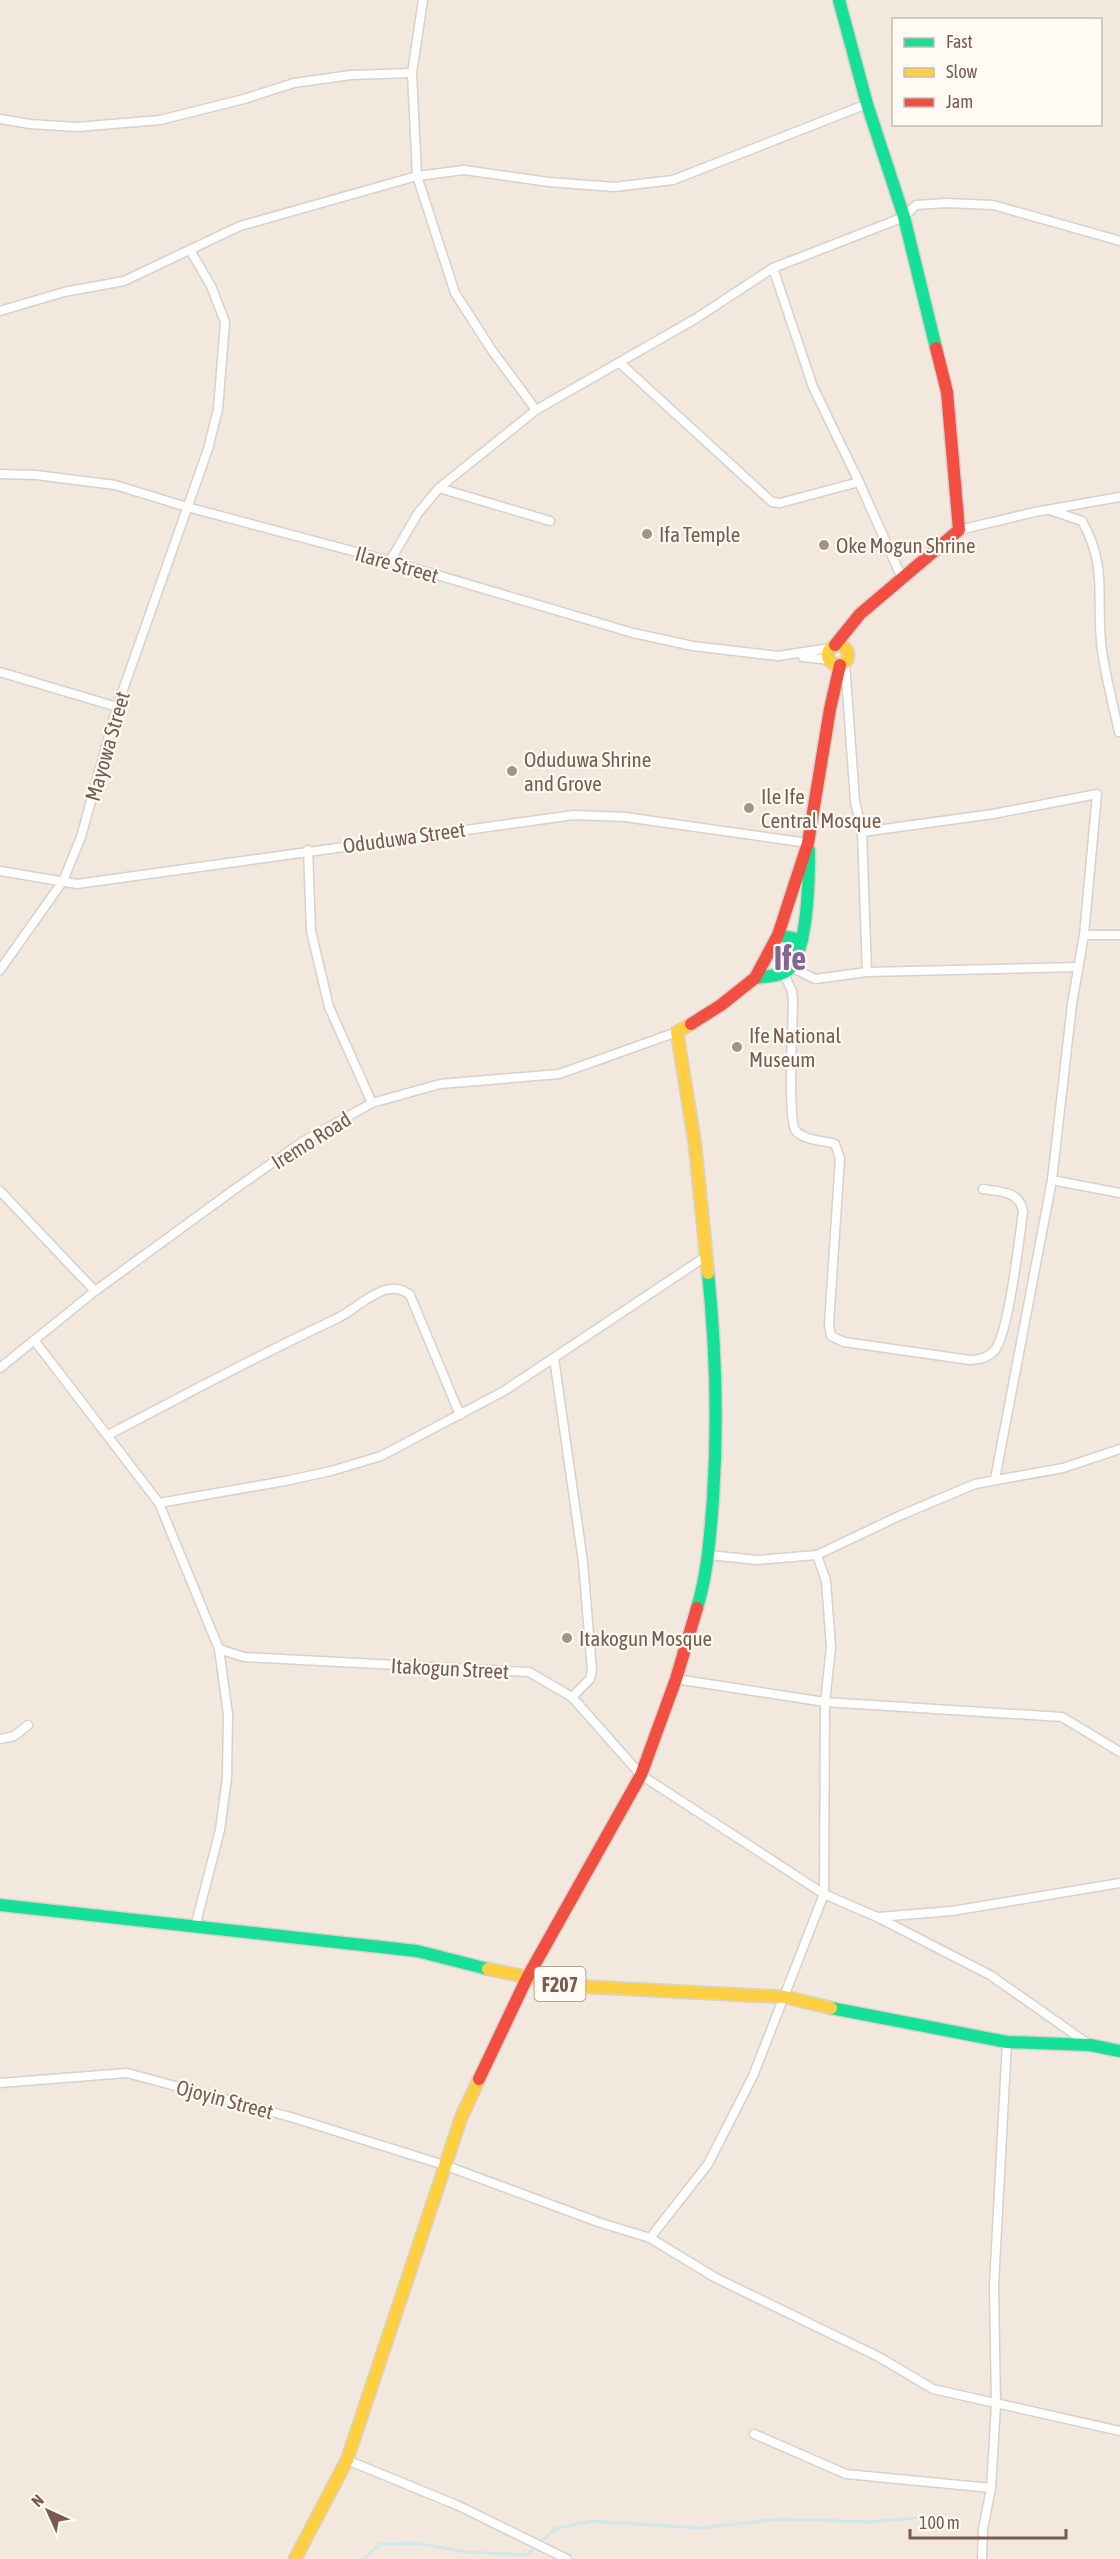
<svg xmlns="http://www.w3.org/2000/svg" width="1120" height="2559" font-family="'Asap Condensed',sans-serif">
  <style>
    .residential { fill: #f2e8de; fill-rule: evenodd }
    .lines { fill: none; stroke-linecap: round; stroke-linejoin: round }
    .stream { stroke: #d0e8ea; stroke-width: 3 }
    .street-casing { stroke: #d7d1cb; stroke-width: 11 }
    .fast-casing { stroke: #d9d2cb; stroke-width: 15 }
    .slow-casing { stroke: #d9d2cb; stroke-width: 15 }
    .jam-casing { stroke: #d9d2cb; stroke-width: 15 }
    .street { stroke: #fefefd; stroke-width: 8 }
    .fast { stroke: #16e098; stroke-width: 12 }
    .slow { stroke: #ffcf43; stroke-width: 12 }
    .jam { stroke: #f24e42; stroke-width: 12 }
    .poi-dot { fill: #a69286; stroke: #fffaf3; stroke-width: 2 }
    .labels { text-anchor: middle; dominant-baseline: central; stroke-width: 4.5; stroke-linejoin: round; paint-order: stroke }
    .shield { fill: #fffaf3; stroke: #a28b7f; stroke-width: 1.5 }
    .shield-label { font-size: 20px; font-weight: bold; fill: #7a5c4d }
    .poi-label { font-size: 21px; fill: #7a5c4d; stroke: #fffaf3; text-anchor: start }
    .street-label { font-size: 21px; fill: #7a5c4d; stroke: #fffaf3 }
    .town-label { font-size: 33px; font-weight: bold; fill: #846695; stroke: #fffaf3 }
  </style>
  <rect width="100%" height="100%" fill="#f9f5f0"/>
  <path class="residential" d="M 0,0 L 1120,0 L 1120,2559 L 0,2559 ZM 894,20 L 1100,20 L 1100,124 L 894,124 Z"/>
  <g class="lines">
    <polyline class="stream" points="364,2559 380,2544 417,2543 466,2552 527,2555 555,2529 591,2521 701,2528 779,2519 870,2522 945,2515"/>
    <g class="street-casing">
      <g id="street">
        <polyline points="423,0 412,73 417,176 455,293 491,349 536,410"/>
        <polyline points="0,119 30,124 77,127 160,120 244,99 294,83 351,75 412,73"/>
        <polyline points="773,268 813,387 859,482"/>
        <polyline points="0,311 64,292 124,281 240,226 417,176 464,170 549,182 614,187 673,180 867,104"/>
        <polyline points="620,363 772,502 780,503 859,482 902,578"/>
        <polyline points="0,474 36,475 115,485 187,507 390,561 633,633 693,646 778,656 830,648"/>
        <polyline points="439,488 550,521"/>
        <path d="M 1050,510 L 1082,521 C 1109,569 1095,600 1102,651 C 1106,678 1113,705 1119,732"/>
        <polyline points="959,530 1035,512 1120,497"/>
        <polyline points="390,561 418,513 439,488 536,410 695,319 773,268 904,217 916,205 946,203 993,205 1120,241"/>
        <polyline points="803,657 829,660"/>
        <polyline points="845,663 855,801 862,832 867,972 1077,967"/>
        <polyline points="0,672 117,707"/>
        <polyline points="862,832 993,814 1097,794 1084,935 1072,1004 1052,1180 995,1479"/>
        <polyline points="308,850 311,931 329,1007 372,1103"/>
        <polyline points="0,871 77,884 574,815 625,817 808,843"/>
        <polyline points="1084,935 1120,935"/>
        <polyline points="791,967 815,979 867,972"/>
        <polyline points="0,970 63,881 81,837 117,707 208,449 218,409 225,322 211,286 190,250"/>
        <path d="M 783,972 L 792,991 L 793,1001 C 793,1020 787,1122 796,1131 C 805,1141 823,1140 835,1144 L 840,1158 L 829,1324 L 831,1336 L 844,1342 L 970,1360 C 980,1360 988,1358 995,1350 C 1009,1331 1019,1240 1023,1212 C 1020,1191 1001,1192 983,1189"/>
        <polyline points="1052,1180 1120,1193"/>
        <polyline points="0,1191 95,1291"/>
        <polyline points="34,1340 159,1503 219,1649 228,1714 227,1777 220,1830 195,1927"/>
        <polyline points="554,1358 583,1562 592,1671 590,1679 572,1697"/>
        <polyline points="0,1368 95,1291 235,1189 302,1142 372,1103 440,1084 559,1074 677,1032"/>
        <path d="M 108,1435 C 185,1395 260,1354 338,1318 C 354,1310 368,1295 385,1290 C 396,1287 402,1289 410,1295 L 460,1415"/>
        <polyline points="159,1503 285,1481 331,1471 381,1456 504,1391 708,1255"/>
        <polyline points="709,1555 757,1560 817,1555 899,1516 975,1484 1063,1468 1120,1449"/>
        <polyline points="219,1649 244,1657 529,1672 572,1697 641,1775 824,1894 877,1917 990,1975 1087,2043"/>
        <polyline points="676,1679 825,1702 1062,1717 1120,1752"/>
        <polyline points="0,1739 14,1736 28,1725"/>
        <polyline points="878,1917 952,1911 1120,1883"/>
        <polyline points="0,2083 127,2073 294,2118 444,2165 598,2222 650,2238 716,2278 879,2357 933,2389 1120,2431"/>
        <polyline points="650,2238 708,2164 753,2076 824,1894 825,1702 831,1647 826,1581 817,1555"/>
        <polyline points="754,2434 846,2474 991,2488"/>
        <polyline points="347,2460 459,2506 567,2559"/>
        <polyline points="982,2559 983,2529 991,2488 996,2405 994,2285 1007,2042"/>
      </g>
    </g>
    <g class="fast-casing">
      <g id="fast">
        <polyline points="839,0 867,104 904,217 936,348"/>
        <polyline points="778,935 802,940"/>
        <path d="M 755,978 C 766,976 782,977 790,968 C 808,948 809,877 809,850"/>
        <path d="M 697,1608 C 708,1572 710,1536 713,1499 C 718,1423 716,1349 708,1273"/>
        <polyline points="0,1905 417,1951 488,1969"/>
        <polyline points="831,2008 1007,2042 1090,2045 1120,2051"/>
      </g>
    </g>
    <g class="slow-casing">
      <g id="slow">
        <circle cx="838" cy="655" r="10"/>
        <polyline points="691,1024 677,1032 695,1145 708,1273"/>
        <polyline points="488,1969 572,1986 785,1997 831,2008"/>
        <polyline points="295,2559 347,2460 461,2118 479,2079"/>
      </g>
    </g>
    <g class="jam-casing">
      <g id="jam">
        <polyline points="835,645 860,614 959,530 947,392 936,348"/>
        <polyline points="691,1024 721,1005 755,978 778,935 808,843 830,709 840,665"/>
        <polyline points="479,2079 527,1978 641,1775 676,1679 697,1608"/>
      </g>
    </g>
    <use href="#street" class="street"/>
    <use href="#fast" class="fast"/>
    <use href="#slow" class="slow"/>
    <use href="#jam" class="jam"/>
  </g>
  <g class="poi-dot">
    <circle cx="647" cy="534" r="6"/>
    <circle cx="824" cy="545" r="6"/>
    <circle cx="512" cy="771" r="6"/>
    <circle cx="749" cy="808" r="6"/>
    <circle cx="737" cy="1047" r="6"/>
    <circle cx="567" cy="1638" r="6"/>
  </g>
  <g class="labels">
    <rect class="shield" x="534.5" y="1967" width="51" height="34" rx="4.5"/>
    <g class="shield-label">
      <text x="560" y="1984">F207</text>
    </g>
    <g class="poi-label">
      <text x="659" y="534">Ifa Temple</text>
      <text x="836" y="545">Oke Mogun Shrine</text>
      <text x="524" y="759">Oduduwa Shrine<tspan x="524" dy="24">and Grove</tspan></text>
      <text x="761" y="796">Ile Ife<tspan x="761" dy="24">Central Mosque</tspan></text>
      <text x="749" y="1035">Ife National<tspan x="749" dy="24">Museum</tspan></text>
      <text x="579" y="1638">Itakogun Mosque</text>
    </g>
    <g class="street-label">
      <text transform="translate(397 564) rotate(16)">Ilare Street</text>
      <text transform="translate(107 746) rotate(-74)">Mayowa Street</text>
      <text transform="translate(404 837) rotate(-8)">Oduduwa Street</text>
      <text transform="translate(311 1140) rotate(-32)">Iremo Road</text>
      <text transform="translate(450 1668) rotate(3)">Itakogun Street</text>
      <text transform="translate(225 2099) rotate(15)">Ojoyin Street</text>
    </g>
    <g class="town-label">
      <text x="790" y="958">Ife</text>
    </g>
  </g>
  <rect x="892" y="18" width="210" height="108" fill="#fffaf3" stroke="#cabbb1" stroke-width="1.5"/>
  <rect x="904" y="38" width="30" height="9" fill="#16e098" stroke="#cabbb1" stroke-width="1.5"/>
  <text x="946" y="48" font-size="18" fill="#7a5c4d">Fast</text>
  <rect x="904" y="68" width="30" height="9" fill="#ffcf43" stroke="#cabbb1" stroke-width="1.5"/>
  <text x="946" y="78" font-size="18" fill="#7a5c4d">Slow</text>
  <rect x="904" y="98" width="30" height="9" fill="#f24e42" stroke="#cabbb1" stroke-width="1.5"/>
  <text x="946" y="108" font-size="18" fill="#7a5c4d">Jam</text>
  <g transform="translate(48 2511) rotate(315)" stroke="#fffaf3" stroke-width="4.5" paint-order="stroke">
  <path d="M0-4.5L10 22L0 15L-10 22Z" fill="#7a5c4d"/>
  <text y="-9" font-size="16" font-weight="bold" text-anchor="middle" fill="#7a5c4d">N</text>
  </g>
  <path d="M910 2529v9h156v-9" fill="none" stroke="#7a5c4d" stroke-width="3"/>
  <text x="919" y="2529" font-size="18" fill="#7a5c4d" stroke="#fffaf3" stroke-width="4.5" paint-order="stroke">100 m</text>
</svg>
